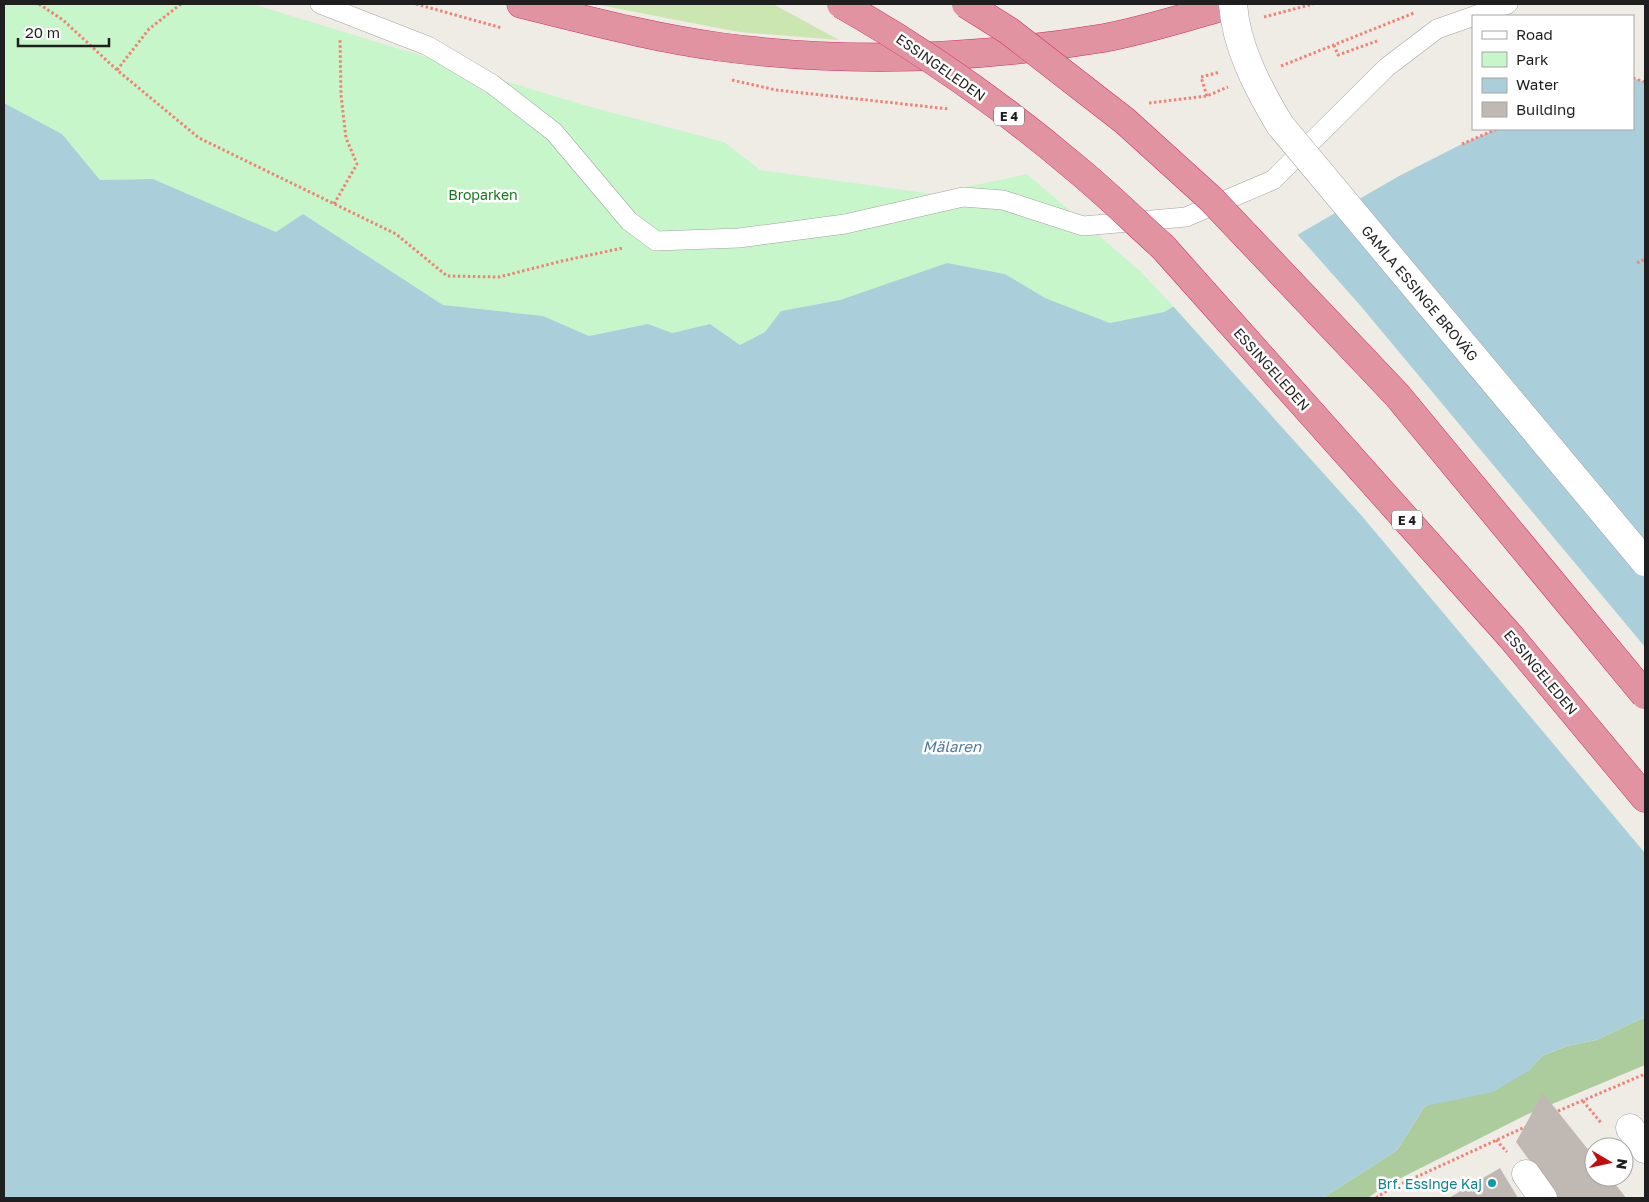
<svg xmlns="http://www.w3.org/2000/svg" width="1649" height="1202" font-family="'Golos Text',sans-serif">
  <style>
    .grass { fill: #cbe6b0 }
    .forest { fill: #accc9e }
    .park { fill: #c7f6ca }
    .water { fill: #aacfda }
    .pier { fill: #efece6 }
    .building { fill: #c0b8b3 }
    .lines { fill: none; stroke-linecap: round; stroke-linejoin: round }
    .service-casing { stroke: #a3a3a3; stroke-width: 20 }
    .minor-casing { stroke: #a3a3a3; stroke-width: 29 }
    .motorway-casing { stroke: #d03168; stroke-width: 29 }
    .path { stroke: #f18276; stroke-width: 3; stroke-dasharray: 2.5 2.5; stroke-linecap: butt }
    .service { stroke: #fff; stroke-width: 19 }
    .minor { stroke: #fff; stroke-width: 28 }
    .motorway { stroke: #e293a2; stroke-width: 28 }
    .tertiary-bridge-casing { stroke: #a3a3a3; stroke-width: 29; stroke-linecap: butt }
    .motorway-bridge-casing { stroke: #d03168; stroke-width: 29; stroke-linecap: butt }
    .tertiary-bridge { stroke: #fff; stroke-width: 28 }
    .motorway-bridge { stroke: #e293a2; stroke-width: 28 }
    .culture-dot { fill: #0f9aa8; stroke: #fff; stroke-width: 2 }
    .labels { text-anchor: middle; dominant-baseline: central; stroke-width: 5; stroke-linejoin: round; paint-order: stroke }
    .shield { fill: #fff; stroke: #626262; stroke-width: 1 }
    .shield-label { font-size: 12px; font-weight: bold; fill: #1f1f1f }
    .street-label { font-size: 14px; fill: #1f1f1f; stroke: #fff }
    .park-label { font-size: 14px; fill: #13781a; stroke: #fff }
    .culture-label { font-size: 14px; fill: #0d838f; stroke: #fff; text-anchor: end }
    .water-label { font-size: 15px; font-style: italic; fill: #4e79a1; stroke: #fff }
  </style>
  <rect width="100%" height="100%" fill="#efece6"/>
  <polygon class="grass" points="594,4 773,4 839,40 739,32"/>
  <polygon class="forest" points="1645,1017 1645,1065 1526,1115 1383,1187 1368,1198 1323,1198 1397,1150 1425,1106 1528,1071 1542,1056 1567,1046 1596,1040"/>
  <polygon class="park" points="4,4 252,4 587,106 724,142 760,170 933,194 1027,174 1140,271 1174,307 1164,312 1110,323 1045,298 1005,274 947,263 840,300 781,311 765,332 740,345 710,324 671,333 648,324 589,336 543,316 443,305 303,214 276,233 153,179 100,180 62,134 4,103"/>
  <polygon class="water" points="1633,78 1645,82 1645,1017 1596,1040 1567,1046 1542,1056 1528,1071 1493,1092 1425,1106 1397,1150 1323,1198 4,1198 4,103 62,134 100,180 153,179 276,232 303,214 443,305 543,316 589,336 648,324 672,333 710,324 740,345 765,332 781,311 840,300 947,263 1005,274 1045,298 1110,323 1164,312 1399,176 1462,144 1497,129 1633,129"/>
  <polygon class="pier" points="1296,233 1359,304 1645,647 1645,853 1361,515 1172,305"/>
  <g class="building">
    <polygon points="1543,1093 1594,1157 1594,1177 1610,1177 1626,1198 1557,1198 1516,1142"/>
    <polygon points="1500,1168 1518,1198 1449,1198"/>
  </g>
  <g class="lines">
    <g class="service-casing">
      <polyline id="service" points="320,4 428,46 492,84 554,132 629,221 656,241 739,238 845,224 963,197 1003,200 1083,226 1186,217 1273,180 1387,67 1437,29 1508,4"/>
    </g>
    <g class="minor-casing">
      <g id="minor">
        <polyline points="1630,1128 1645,1149"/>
        <polyline points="1526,1174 1543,1198"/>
      </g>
    </g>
    <g class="motorway-casing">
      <g id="motorway">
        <path d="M 521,4 C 587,20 653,38 721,47 C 849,64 977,59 1104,38 C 1147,30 1190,16 1232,4"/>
        <polyline points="1163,247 1511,637 1645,798"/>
      </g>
    </g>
    <g class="path">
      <polyline points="39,4 63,20 117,70 199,138 396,234 447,276 499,277 562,261 623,248"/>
      <polyline points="416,4 502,28"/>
      <polyline points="1264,17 1313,4"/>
      <polyline points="1334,45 1338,55 1377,41"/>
      <polyline points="1281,66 1414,13"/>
      <polyline points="117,70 149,29 181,4"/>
      <polyline points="1633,78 1645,82"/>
      <polyline points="732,80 776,90 949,109"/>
      <polyline points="1207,96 1201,77 1220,72"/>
      <polyline points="1149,103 1207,96 1228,87"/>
      <polyline points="1462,144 1497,129"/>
      <polyline points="334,204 357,164 346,138 341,95 340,38"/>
      <polyline points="1637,263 1645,259"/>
      <polyline points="1583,1101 1602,1124"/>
      <polyline points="1558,1111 1645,1074"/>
      <polyline points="1496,1140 1507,1152"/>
      <polyline points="1376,1198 1388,1190 1525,1127"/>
    </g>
    <use href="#service" class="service"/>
    <use href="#minor" class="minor"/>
    <use href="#motorway" class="motorway"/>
    <g class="tertiary-bridge-casing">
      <path id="tertiary-bridge" d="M 1233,4 C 1236,47 1258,88 1280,125 L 1645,562"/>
    </g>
    <g class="motorway-bridge-casing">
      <g id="motorway-bridge">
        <path d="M 841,4 C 922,50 1001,105 1073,166 C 1104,191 1133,220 1163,247"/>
        <polyline points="966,4 1009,31 1125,121 1211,199 1397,395 1645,695"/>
      </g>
    </g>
    <use href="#tertiary-bridge" class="tertiary-bridge"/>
    <use href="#motorway-bridge" class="motorway-bridge"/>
  </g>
  <circle class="culture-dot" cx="1492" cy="1183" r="5"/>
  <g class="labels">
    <g class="shield">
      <rect x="994" y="106.5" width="30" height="19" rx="4"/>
      <rect x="1392" y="510.5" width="30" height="19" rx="4"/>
    </g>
    <g class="shield-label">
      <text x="1009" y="116">E 4</text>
      <text x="1407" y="520">E 4</text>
    </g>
    <g class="street-label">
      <text transform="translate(941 67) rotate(35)">ESSINGELEDEN</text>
      <text transform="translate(1420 293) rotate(50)">GAMLA ESSINGE BROVÄG</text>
      <text transform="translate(1272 369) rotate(48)">ESSINGELEDEN</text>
      <text transform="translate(1541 672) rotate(50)">ESSINGELEDEN</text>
    </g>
    <g class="park-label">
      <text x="483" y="194">Broparken</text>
    </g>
    <g class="culture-label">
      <text x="1482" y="1183">Brf. Essinge Kaj</text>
    </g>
    <g class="water-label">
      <text x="952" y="746">Mälaren</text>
    </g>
  </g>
  <rect width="1649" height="1202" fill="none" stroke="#1f1f1f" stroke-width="10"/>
  <rect x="1472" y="15" width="162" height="115" fill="#ffffff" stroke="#a5a5a5"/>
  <rect x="1482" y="31" width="25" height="8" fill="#ffffff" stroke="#a5a5a5"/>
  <text x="1516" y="40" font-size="15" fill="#1f1f1f">Road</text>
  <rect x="1482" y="52" width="25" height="15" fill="#c7f6ca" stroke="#a5a5a5"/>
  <text x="1516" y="65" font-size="15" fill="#1f1f1f">Park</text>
  <rect x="1482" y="78" width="25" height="15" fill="#aacfda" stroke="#a5a5a5"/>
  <text x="1516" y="90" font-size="15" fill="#1f1f1f">Water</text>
  <rect x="1482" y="102" width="25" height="15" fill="#c0b8b3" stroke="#a5a5a5"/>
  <text x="1516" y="115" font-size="15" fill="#1f1f1f">Building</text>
  <g transform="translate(1609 1162) rotate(99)"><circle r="24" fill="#ffffff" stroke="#a5a5a5"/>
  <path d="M0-4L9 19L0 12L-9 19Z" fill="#c20d0e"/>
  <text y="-8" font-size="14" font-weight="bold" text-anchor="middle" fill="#1f1f1f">N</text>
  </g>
  <path d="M18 38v8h91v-8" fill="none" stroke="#1f1f1f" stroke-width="2.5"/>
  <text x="25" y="38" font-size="15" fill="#1f1f1f" stroke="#ffffff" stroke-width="4" paint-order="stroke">20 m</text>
</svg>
